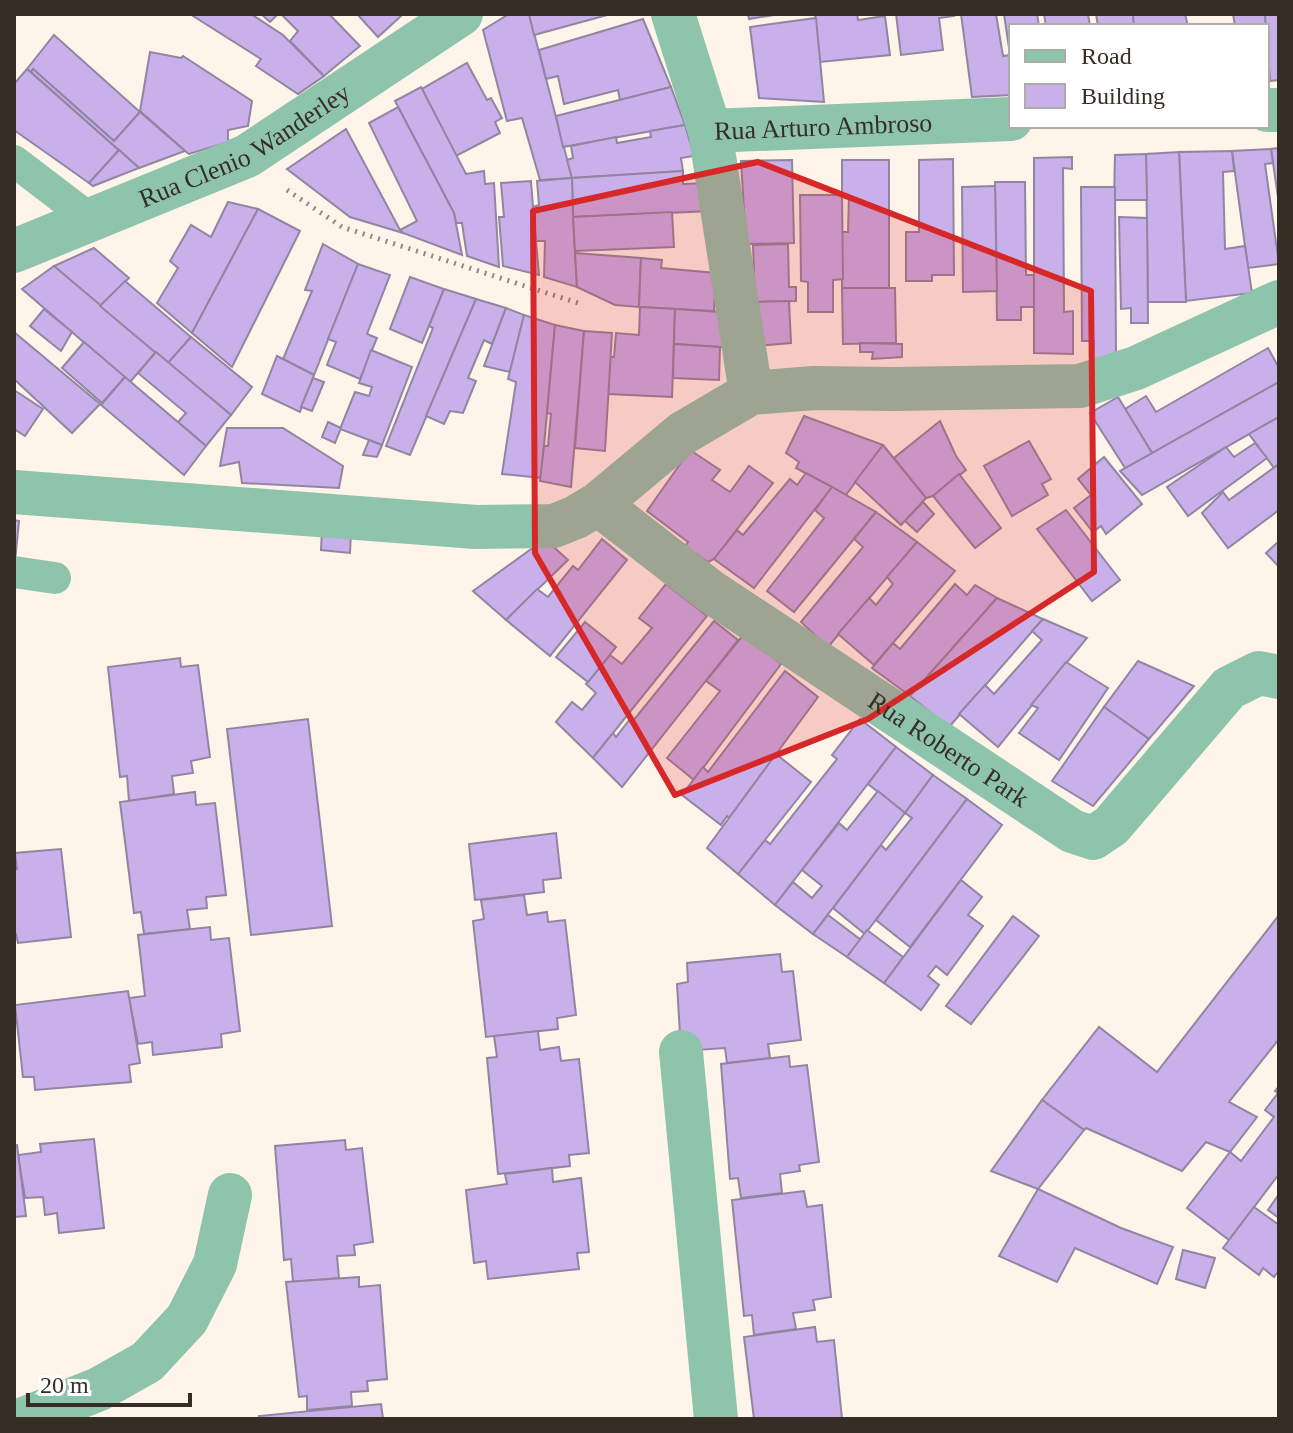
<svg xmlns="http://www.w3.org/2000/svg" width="1293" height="1433" font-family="'Times New Roman',serif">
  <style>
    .building { fill: #cab0eb; stroke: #9185a1; stroke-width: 2 }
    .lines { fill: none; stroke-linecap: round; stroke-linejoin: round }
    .path { stroke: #928a80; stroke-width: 5; stroke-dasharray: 2 6; stroke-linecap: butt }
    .service { stroke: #8fc4ac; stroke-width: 32 }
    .minor { stroke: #8fc4ac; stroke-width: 44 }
    .marked { fill: #d62828; fill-opacity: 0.2; stroke: #d62828; stroke-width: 6; stroke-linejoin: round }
    .labels { text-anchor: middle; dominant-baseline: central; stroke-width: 7; stroke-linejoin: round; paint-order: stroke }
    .street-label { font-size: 26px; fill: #362e24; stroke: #fff }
  </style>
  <rect width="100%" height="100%" fill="#fef4ea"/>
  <g class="building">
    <polygon points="190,14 251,14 283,35 324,76 298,94 256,66 261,59"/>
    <polygon points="261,14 278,14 270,22"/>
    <polygon points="281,14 329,14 360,46 324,76 290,41 298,31"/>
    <polygon points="357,14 400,14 401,16 378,37"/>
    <polygon points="509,14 529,14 572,178 540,180 522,118 507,121 483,30"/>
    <polygon points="529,14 611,14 534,35"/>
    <polygon points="748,14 780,14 749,19"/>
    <polygon points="815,14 857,14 858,20 885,16 890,55 820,62"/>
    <polygon points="896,14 953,14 954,16 939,18 943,50 901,55"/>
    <polygon points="961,14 996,14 1003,56 1010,55 1011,95 972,97"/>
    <polygon points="1004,14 1037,14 1039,26 1011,26 1011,61"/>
    <polygon points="1044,14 1088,14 1090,26 1046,26"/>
    <polygon points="1096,14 1133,14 1134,26 1098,26"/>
    <polygon points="1133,14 1185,14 1188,26 1134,26"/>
    <polygon points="1233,14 1265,14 1266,26 1235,26"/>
    <polygon points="1265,14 1279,14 1279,80 1270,81"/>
    <polygon points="816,18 824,102 759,98 750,27"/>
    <polygon points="643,19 671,87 620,100 618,90 564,104 558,76 546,79 539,50"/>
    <polygon points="54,35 140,112 114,141 33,69 31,72 27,69"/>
    <polygon points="150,52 181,58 183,56 252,101 248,126 228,130 228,142 189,154 185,151 140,111"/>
    <polygon points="467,63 487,100 491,98 502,118 495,122 500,133 456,156 422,89"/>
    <polygon points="27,69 119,150 89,183 14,130 14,84"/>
    <polygon points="33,69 114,141 140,112 185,151 139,168 31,72"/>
    <polygon points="421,87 466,174 484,171 485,184 494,183 499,267 467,256 462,223 456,223 454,213 395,101"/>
    <polygon points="671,87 685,125 563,147 556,116"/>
    <polygon points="398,107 454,213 462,255 403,233 400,230 417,221 369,123"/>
    <polygon points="685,125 694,156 681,158 683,171 572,178 567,160 573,158 571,146 616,137 617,143 651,137 650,131"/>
    <polygon points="346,129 400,230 403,233 350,217 287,169"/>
    <polygon points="1279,148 1279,204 1271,149"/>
    <polygon points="1271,149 1273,163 1265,164 1279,264 1248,268 1232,151"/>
    <polygon points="119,150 139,168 93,186 89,183"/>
    <polygon points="1232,151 1234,171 1223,172 1225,249 1245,246 1252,293 1186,301 1179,152"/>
    <polygon points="1179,152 1186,302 1148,302 1146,154"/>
    <polygon points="1146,154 1147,200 1114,200 1115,155"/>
    <polygon points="1072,157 1072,169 1063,168 1064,312 1073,311 1073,354 1034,353 1034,158"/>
    <polygon points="953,159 954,275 932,275 932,281 906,281 906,232 919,232 919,160"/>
    <polygon points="792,160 794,243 746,244 741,161"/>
    <polygon points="842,160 889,160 889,288 842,288 842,232 848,232 849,195 842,195"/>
    <polygon points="683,171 683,184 708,183 712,211 573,217 572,178"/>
    <polygon points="572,178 573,217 577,287 544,277 545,241 536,241 533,207 539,205 537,181"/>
    <polygon points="531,181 533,207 539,275 503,266 499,217 504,217 501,183"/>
    <polygon points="995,182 1025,182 1026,275 1034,275 1034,307 1021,307 1021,320 997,320"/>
    <polygon points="995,186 997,291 963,292 962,187"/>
    <polygon points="1081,187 1115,187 1116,359 1093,359 1094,341 1082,341"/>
    <polygon points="800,195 842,195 843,279 833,280 833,312 808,312 808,282 801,281"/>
    <polygon points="228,202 258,209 192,333 157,303 178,268 170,261 191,225 211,237"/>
    <polygon points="258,209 300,231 232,367 192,333"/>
    <polygon points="672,212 674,247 575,251 573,217"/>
    <polygon points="1119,217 1147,218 1148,323 1131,323 1131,308 1121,309"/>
    <polygon points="323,244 358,264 314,375 283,359 312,291 305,290"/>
    <polygon points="788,244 789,287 796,287 796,301 755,302 753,245"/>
    <polygon points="94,248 129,278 100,306 54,266"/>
    <polygon points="575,253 641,258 639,307 615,305 577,287"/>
    <polygon points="641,258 662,260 661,268 716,273 714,311 639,307"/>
    <polygon points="358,264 390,275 367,334 377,338 360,379 327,365 336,342 328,339"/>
    <polygon points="54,266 156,352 130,382 22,289"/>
    <polygon points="410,277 444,289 422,343 390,329"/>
    <polygon points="125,281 191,337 168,363 100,306"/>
    <polygon points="842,288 895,288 896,343 843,344"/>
    <polygon points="444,289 476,299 410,455 386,446 433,328 429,326"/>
    <polygon points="476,299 506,308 492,344 484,340 468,378 476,381 463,413 450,411 444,424 426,416"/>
    <polygon points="789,301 791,343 756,346 755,302"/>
    <polygon points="640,307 675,309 672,397 608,394 610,357 614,357 616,333 639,335"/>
    <polygon points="506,308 524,315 510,372 484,366"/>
    <polygon points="44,309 72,332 61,351 30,326"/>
    <polygon points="675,309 721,312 736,348 674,344"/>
    <polygon points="524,315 555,325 541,478 502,474 516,382 508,379"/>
    <polygon points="555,325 584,331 571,487 540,481 544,446 548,446 551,414 547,413"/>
    <polygon points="584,331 612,333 605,451 575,448"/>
    <polygon points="14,332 100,404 72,433 14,379"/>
    <polygon points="191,337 252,387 231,415 168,363"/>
    <polygon points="84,342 125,377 102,403 62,368"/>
    <polygon points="860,343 902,344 902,357 872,359 873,352 860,352"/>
    <polygon points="674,344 720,347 719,380 673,378"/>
    <polygon points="1268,348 1279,368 1279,382 1152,453 1125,409 1146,396 1156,412"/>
    <polygon points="371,350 412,367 382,445 340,429 355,392 369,396 372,387 359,383"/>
    <polygon points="156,352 231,415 206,446 178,422 186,413 138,373"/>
    <polygon points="277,356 314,375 300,412 262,394"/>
    <polygon points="125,377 206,446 184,475 101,405"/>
    <polygon points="313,378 324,382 312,411 301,407"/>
    <polygon points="1279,382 1279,417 1142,495 1120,471"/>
    <polygon points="14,390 43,409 25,436 14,429"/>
    <polygon points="1118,397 1152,453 1125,468 1090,413"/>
    <polygon points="804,416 883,445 846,495 796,468 799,462 786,453"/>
    <polygon points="1279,417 1279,464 1274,468 1249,434"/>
    <polygon points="940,421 956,456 966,470 933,496 926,498 894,458"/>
    <polygon points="328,422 341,428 335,443 322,437"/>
    <polygon points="227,428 283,428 343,466 339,488 242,483 239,462 220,466"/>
    <polygon points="369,440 382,445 377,457 363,455"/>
    <polygon points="1029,441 1051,479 1042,484 1048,495 1012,516 984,466"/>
    <polygon points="1255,443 1267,458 1188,516 1167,487 1226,447 1234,457"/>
    <polygon points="883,445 926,498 901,525 855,482"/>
    <polygon points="690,450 720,470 712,480 730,492 749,466 773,483 714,559 708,562 685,546 688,542 647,511"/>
    <polygon points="1104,457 1142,504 1106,534 1101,526 1093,532 1074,508 1091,495 1078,479"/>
    <polygon points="1279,464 1279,510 1228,548 1202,513 1223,492 1229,500"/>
    <polygon points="806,473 832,487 754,588 714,559 737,530 743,535 790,479 797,485"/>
    <polygon points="959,474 1001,528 975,548 933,496"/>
    <polygon points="832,487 876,512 794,612 767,591 824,518 815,510"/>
    <polygon points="923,502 934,514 917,532 905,521"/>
    <polygon points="1066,510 1120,580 1092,601 1037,529"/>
    <polygon points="876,512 917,542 828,647 801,622 863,547 854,539"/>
    <polygon points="14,520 19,521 15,562 14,562"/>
    <polygon points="322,529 351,532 350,553 321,550"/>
    <polygon points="545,539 568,560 506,620 473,591"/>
    <polygon points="602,539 627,560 550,656 506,620 537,589 548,597 573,566 578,570"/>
    <polygon points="1279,541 1279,567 1266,553"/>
    <polygon points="917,542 955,571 874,665 838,634 869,598 876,605 893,584 887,577"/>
    <polygon points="666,584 707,616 593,758 556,722 572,702 582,710 596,693 586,684 610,655 622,664 652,628 639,618"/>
    <polygon points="955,584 967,595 975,585 997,598 910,696 872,668 893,643 900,649"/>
    <polygon points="997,598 1043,619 949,727 910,696"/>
    <polygon points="1043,619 1087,638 998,747 959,714 985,685 994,694 1042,640 1032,631"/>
    <polygon points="714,621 738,640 622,787 593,758 613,733 616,737 630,719 633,721"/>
    <polygon points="585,622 616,647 588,682 556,657"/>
    <polygon points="744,634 781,664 694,780 667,758 720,691 706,681"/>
    <polygon points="180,658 181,667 198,665 210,757 191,761 193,773 172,776 174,794 129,801 127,776 120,777 108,667"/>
    <polygon points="1138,661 1194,686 1149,739 1104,707"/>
    <polygon points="1066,662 1108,688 1059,760 1019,733 1038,708 1031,705"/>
    <polygon points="785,671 818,697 729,818 727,816 721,825 682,795 703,767 708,772"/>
    <polygon points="1104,707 1149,739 1093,806 1052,781"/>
    <polygon points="308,719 332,926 251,935 227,729"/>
    <polygon points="860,719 896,747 775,905 738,874 765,840 770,844 837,759 832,755"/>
    <polygon points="896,747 933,775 905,813 868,784"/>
    <polygon points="776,754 811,782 738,874 707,848"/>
    <polygon points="933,775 967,799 865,934 833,908 881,845 886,850 912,818 905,813"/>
    <polygon points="878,791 905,813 813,934 775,905 793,882 812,898 822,886 802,870 839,823 847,830"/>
    <polygon points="195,792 196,805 215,803 226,895 206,897 207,908 187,910 190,929 144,934 141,912 134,913 120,802"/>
    <polygon points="967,799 1002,825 910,947 876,920"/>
    <polygon points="556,833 561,878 543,880 544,892 475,900 469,844"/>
    <polygon points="61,849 71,937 18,943 16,934 14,934 14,870 17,869 15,853"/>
    <polygon points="961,880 982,897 968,915 983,926 947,975 936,966 928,976 939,985 921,1010 884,983"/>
    <polygon points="524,895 527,915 547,912 548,922 565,920 576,1015 557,1018 558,1029 486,1037 473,921 484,919 481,900"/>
    <polygon points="828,915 861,940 847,957 813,934"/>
    <polygon points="1279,915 1279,1039 1229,1102 1257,1117 1230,1152 1206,1142 1182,1171 1086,1128 1084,1130 1042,1100 1099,1027 1157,1072"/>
    <polygon points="1013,916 1039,936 971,1024 946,1006"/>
    <polygon points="210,927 211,940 229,938 240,1031 221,1034 222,1047 153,1055 152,1042 138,1044 129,998 145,996 138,935"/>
    <polygon points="867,930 903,957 884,983 847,957"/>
    <polygon points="780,954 782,972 793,971 801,1040 768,1044 770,1058 727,1063 725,1048 681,1051 677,984 688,982 687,963"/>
    <polygon points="128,991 140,1063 129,1065 131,1082 35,1090 34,1077 23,1077 15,1005"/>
    <polygon points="538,1031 540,1050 559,1047 561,1061 579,1059 589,1153 569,1155 570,1166 498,1174 487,1058 497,1057 494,1036"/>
    <polygon points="789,1056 790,1067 807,1065 819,1162 799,1165 800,1171 780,1174 782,1193 741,1198 738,1178 730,1179 721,1064"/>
    <polygon points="1279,1086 1279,1174 1229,1240 1187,1208 1230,1152 1241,1161 1274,1117 1265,1110 1278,1093 1275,1091"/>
    <polygon points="1042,1100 1084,1130 1038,1189 991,1171"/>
    <polygon points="94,1139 104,1228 59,1233 57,1213 45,1215 43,1197 25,1198 18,1155 41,1152 40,1144"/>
    <polygon points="345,1140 346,1150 362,1148 373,1242 354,1245 355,1255 337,1256 339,1278 293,1282 291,1259 284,1260 275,1146"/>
    <polygon points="17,1145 26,1216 14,1217 14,1146"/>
    <polygon points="552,1168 553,1182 581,1178 589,1252 577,1253 579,1269 488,1279 486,1261 474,1263 466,1190 507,1184 505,1174"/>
    <polygon points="1038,1189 1121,1228 1173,1247 1157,1284 1075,1248 1057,1282 999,1256"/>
    <polygon points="804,1191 807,1207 822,1205 831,1297 813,1300 815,1310 793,1313 796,1329 754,1335 752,1315 744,1316 732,1200"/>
    <polygon points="1279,1194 1279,1218 1268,1210"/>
    <polygon points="1254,1207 1279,1225 1279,1270 1274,1277 1263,1268 1259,1275 1223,1248"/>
    <polygon points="1183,1250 1215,1258 1205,1288 1176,1279"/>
    <polygon points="359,1277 359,1287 380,1285 387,1379 367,1381 368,1391 351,1392 352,1406 307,1410 307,1396 299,1397 286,1282"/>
    <polygon points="815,1327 817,1342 834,1340 842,1419 754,1419 744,1337"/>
    <polygon points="381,1404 383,1419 260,1419 259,1416"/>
  </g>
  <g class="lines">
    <polyline class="path" points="287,190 342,227 578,303"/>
    <g class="service">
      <polyline points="14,161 90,219"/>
      <polyline points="14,572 55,578"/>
    </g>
    <g class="minor">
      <path id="s1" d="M 673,14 L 710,131 L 1011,119"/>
      <polyline points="1267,110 1279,110"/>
      <polyline points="710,131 751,393"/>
      <path id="s2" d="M 14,251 L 247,156 L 461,14"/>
      <polyline points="14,492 476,527 554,526 576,517 598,504 683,433 751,393 814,388 894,389 1080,386 1136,368 1279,302"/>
      <path id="s3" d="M 598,504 L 710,591 L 1072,831 L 1093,838 L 1111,826 L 1229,688 L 1259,673 L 1279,677"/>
      <polyline points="681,1052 716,1419"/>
      <polyline points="24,1419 99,1389 147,1362 187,1319 215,1264 230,1195"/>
    </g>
  </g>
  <path class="marked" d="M 758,162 L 1091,291 L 1094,572 L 868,719 L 675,795 L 535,553 L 533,211 Z"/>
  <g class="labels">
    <g class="street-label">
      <text stroke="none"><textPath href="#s1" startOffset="236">Rua Arturo Ambroso</textPath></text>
      <text stroke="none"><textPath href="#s2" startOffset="254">Rua Clenio Wanderley</textPath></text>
      <text stroke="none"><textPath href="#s3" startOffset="428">Rua Roberto Park</textPath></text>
    </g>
  </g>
  <rect width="1293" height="1433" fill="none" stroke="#362e24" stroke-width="32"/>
  <rect x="1009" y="24" width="260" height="104" fill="#ffffff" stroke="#afaba7" stroke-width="2"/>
  <rect x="1025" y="50" width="40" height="12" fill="#8fc4ac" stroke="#afaba7" stroke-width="2"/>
  <text x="1081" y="64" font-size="24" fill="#362e24">Road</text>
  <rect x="1025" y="84" width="40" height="24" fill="#cab0eb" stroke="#afaba7" stroke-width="2"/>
  <text x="1081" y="104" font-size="24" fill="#362e24">Building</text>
  <path d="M28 1393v12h162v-12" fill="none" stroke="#362e24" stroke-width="4"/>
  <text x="40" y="1393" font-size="24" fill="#362e24" stroke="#ffffff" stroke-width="6" paint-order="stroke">20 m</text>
</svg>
